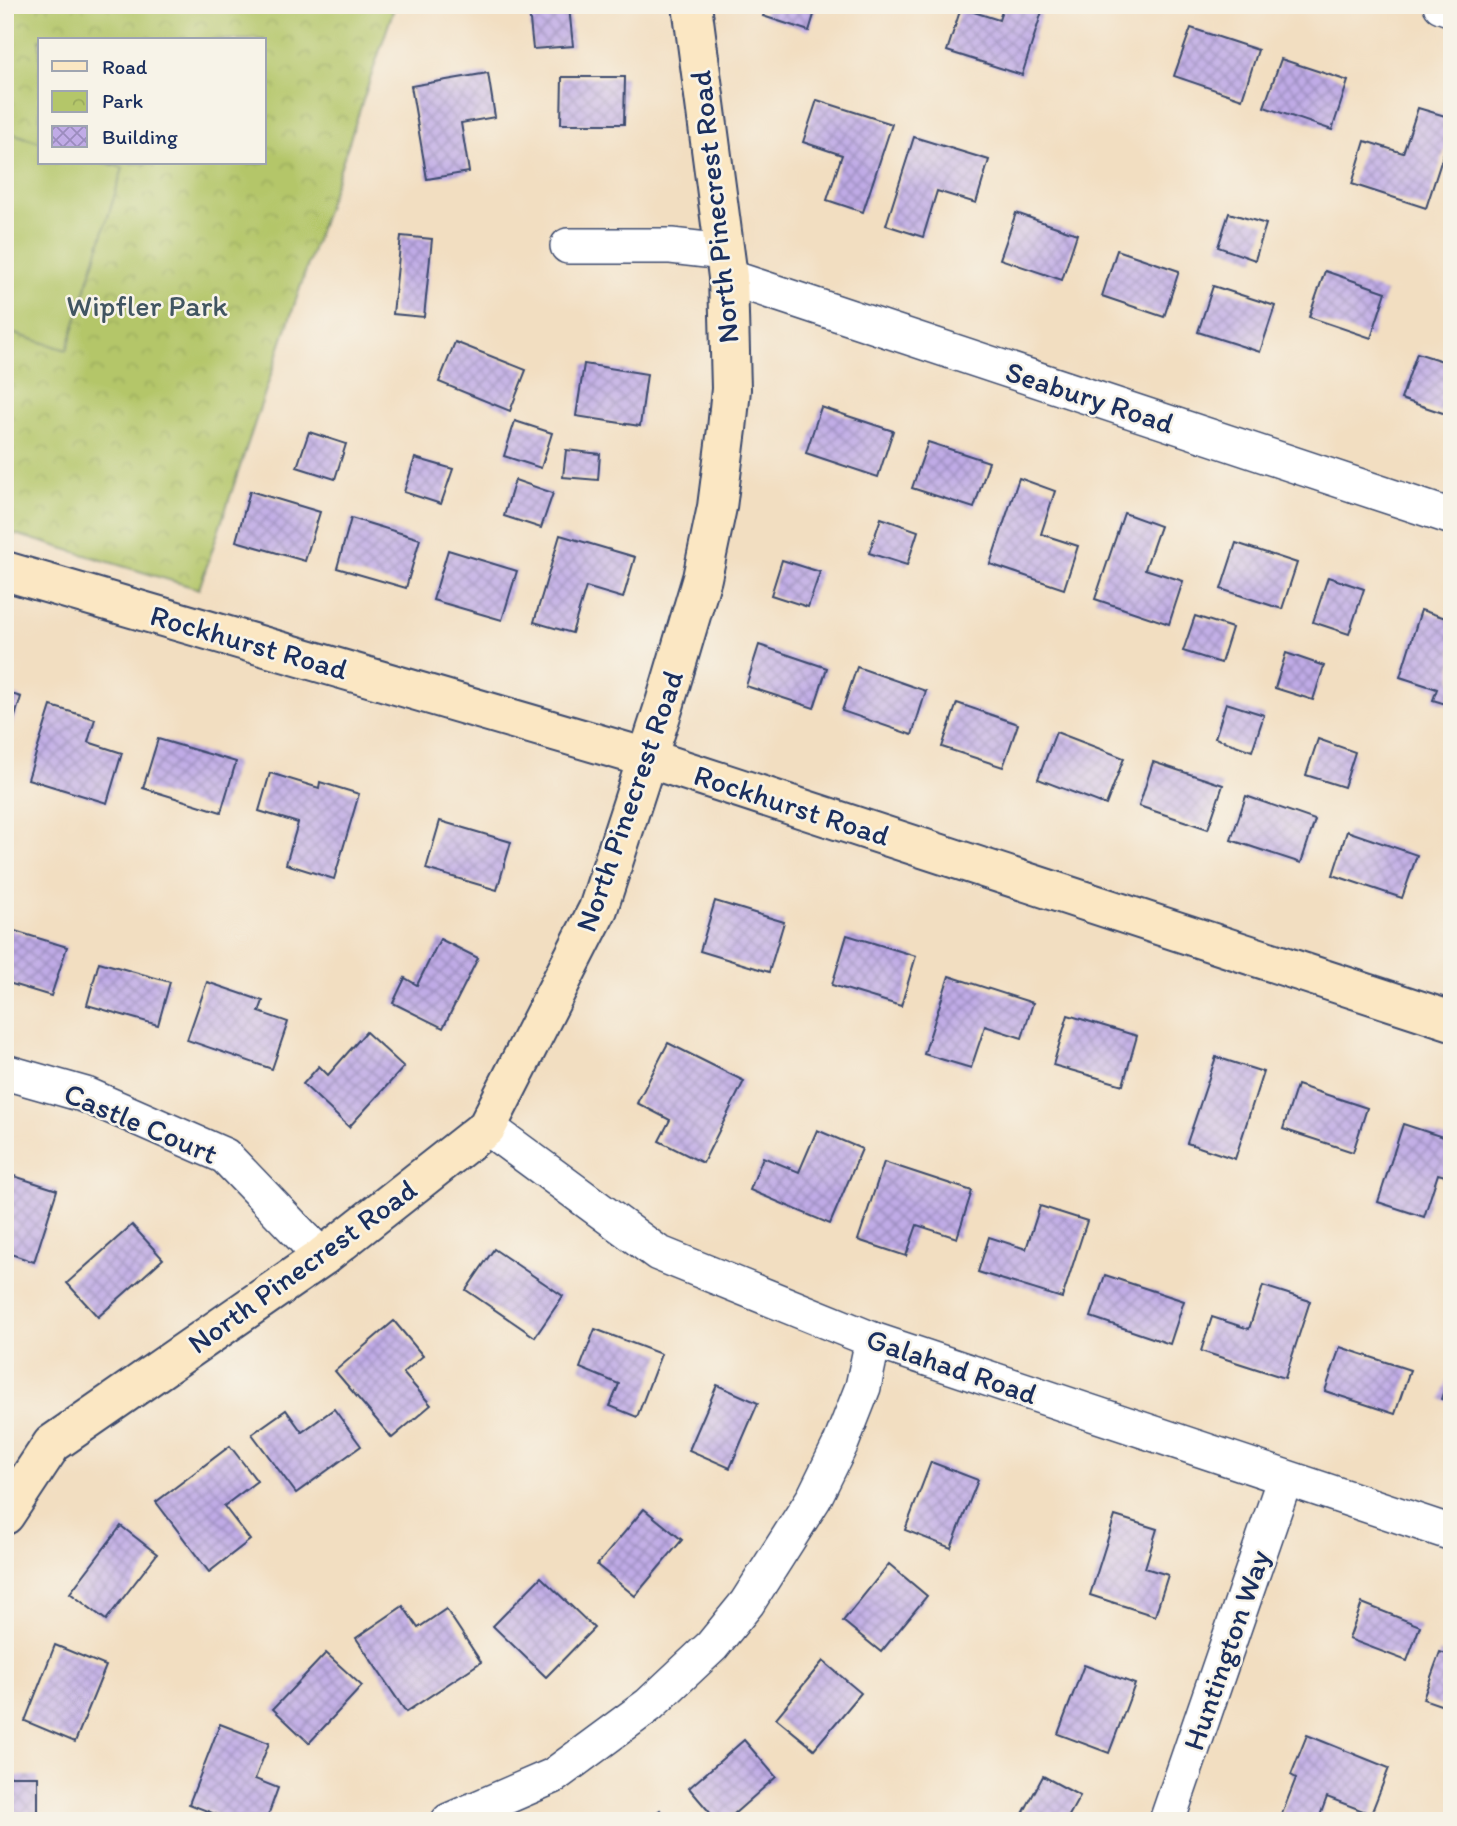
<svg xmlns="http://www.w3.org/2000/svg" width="1457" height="1826" font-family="Itim,sans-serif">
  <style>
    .park { fill: url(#park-crowns); stroke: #687a64; stroke-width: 2; fill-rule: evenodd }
    .pitch { fill: #b4c669; stroke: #687a64; stroke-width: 2 }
    .building { fill: url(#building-cross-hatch) }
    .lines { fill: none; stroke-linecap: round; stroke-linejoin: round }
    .street-casing { stroke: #3b496d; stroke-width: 38 }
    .secondary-casing { stroke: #3b496d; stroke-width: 42 }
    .street { stroke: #fff; stroke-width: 35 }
    .secondary { stroke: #fbe7c3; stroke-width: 38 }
    .labels { text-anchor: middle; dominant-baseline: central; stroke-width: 5; stroke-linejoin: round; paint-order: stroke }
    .street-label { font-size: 30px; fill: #1b2f5e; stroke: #f7f3e8 }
    .park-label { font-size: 30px; fill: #415561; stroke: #f7f3e8 }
  </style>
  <defs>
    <pattern id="park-crowns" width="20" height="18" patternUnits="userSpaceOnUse" patternTransform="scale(1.75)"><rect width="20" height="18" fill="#b4c669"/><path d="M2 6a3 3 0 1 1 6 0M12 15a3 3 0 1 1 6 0" fill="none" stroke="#9aaa5d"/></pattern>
    <pattern id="building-cross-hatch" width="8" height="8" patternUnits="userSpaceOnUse" patternTransform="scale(1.75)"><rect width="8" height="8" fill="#c0abe6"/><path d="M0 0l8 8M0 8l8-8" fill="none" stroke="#9b8cbe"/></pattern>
  </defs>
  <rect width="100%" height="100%" fill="#f7f3e8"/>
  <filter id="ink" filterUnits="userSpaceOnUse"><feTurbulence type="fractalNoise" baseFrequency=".0143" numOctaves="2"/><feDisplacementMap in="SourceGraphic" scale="14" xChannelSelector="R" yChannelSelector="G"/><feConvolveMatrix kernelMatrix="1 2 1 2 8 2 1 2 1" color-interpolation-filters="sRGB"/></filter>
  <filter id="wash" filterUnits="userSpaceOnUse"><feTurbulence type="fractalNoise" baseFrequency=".00686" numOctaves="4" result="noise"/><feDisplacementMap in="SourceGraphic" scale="28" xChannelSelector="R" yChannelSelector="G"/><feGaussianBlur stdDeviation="1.57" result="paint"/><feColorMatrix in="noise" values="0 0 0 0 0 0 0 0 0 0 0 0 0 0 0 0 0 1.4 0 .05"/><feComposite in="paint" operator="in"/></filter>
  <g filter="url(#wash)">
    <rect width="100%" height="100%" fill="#f2dec1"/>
    <path class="park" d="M 5,5 L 395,5 L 199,589 L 5,531 ZM 40,40 L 264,40 L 264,163 L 40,163 Z"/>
    <polygon class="pitch" points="5,131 40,142 40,163 107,163 123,168 67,350 5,331"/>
    <g id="blocks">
      <g class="building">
        <polygon points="767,5 817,5 809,31 763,16"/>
        <polygon points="1004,5 1044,5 1022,75 947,51 961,8 999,20"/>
        <polygon points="569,7 573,46 533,49 529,11"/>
        <polygon points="1191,28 1258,50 1242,99 1174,76"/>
        <polygon points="1281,59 1348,81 1332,130 1264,107"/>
        <polygon points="488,73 495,117 461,123 469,172 427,179 411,86"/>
        <polygon points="562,77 625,77 624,124 561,124"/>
        <polygon points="817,100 892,124 863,212 827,200 842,155 803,142"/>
        <polygon points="1418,108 1452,118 1452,128 1426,208 1352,184 1365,141 1403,153"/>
        <polygon points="914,137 989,160 976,203 937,191 923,237 886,225"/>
        <polygon points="1016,213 1077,234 1062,280 1000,259"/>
        <polygon points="1229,213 1266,224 1255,260 1218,247"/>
        <polygon points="401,236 432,239 424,317 393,314"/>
        <polygon points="1117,250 1179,271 1164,317 1102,296"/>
        <polygon points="1325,271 1386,292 1371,338 1309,317"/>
        <polygon points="1213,286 1275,306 1260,352 1198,332"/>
        <polygon points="455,342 526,370 510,411 439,382"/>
        <polygon points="1417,353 1452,364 1452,416 1401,399"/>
        <polygon points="584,364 647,374 640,426 576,416"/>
        <polygon points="821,407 893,431 878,477 806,453"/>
        <polygon points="515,421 552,433 541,468 504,456"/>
        <polygon points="309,432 346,444 335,479 297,467"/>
        <polygon points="928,442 989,462 974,508 912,488"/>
        <polygon points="566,450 600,454 598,480 563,477"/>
        <polygon points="415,458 453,469 441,504 404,492"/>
        <polygon points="1019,478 1055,491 1041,534 1078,546 1064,589 990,564"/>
        <polygon points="515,480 553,493 541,528 504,516"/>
        <polygon points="250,491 320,512 305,561 236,541"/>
        <polygon points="1124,513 1160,526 1145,569 1183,581 1169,624 1095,599"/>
        <polygon points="351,518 420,539 406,588 337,568"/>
        <polygon points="881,518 918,531 907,565 869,553"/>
        <polygon points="560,535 635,557 623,598 586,587 572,633 534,622"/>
        <polygon points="1236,543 1297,563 1282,609 1221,589"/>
        <polygon points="448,550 517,571 502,620 433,600"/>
        <polygon points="782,560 820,572 808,607 771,595"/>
        <polygon points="1328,577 1364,589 1349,634 1313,622"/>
        <polygon points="1421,610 1452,620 1452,706 1433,700 1437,689 1400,677"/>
        <polygon points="1195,616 1232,628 1221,663 1183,651"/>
        <polygon points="759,645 827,668 814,708 746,686"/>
        <polygon points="1286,653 1324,666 1313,700 1275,688"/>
        <polygon points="857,667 926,691 912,735 842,711"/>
        <polygon points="5,692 21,697 8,739 5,738"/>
        <polygon points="957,703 1018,724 1003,767 942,747"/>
        <polygon points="1226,703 1264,715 1252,751 1215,738"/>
        <polygon points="51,706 95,719 88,742 122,753 107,803 28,779"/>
        <polygon points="1056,732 1124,758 1106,805 1038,779"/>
        <polygon points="158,739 236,762 221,812 143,788"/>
        <polygon points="1318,739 1355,752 1344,787 1306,775"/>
        <polygon points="1153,762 1223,785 1208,829 1139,806"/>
        <polygon points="270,773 319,788 320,782 359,794 334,879 286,864 298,823 259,811"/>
        <polygon points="1246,796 1315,820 1301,863 1231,840"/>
        <polygon points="440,821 511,842 497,890 426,869"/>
        <polygon points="1347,831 1417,855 1402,898 1333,875"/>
        <polygon points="715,901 784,922 769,972 700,951"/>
        <polygon points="5,928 67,947 51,996 5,982"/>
        <polygon points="847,935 916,956 901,1006 832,985"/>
        <polygon points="440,939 478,958 443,1028 393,1003 405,978 417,985"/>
        <polygon points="99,962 170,982 158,1025 87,1005"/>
        <polygon points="949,976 1033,1003 1022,1038 985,1026 971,1068 924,1054"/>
        <polygon points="207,982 263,1001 259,1012 288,1022 272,1069 187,1040"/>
        <polygon points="1068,1015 1137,1036 1123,1085 1053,1065"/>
        <polygon points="366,1032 404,1067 349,1127 303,1084 319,1066 328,1075"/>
        <polygon points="668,1043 744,1081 703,1163 659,1141 670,1120 637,1103"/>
        <polygon points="1216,1057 1263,1072 1235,1159 1187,1143"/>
        <polygon points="1297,1085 1367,1108 1353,1152 1283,1129"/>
        <polygon points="1403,1124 1452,1140 1452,1178 1438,1174 1424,1217 1378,1202"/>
        <polygon points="817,1130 862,1149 830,1224 750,1190 763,1157 799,1172"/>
        <polygon points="884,1162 972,1191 957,1238 917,1225 906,1256 858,1240"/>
        <polygon points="14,1176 57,1190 34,1262 5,1252 5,1202"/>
        <polygon points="1040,1206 1087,1221 1062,1298 978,1272 989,1237 1026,1249"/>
        <polygon points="132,1225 163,1259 98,1317 67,1283"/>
        <polygon points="494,1249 563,1296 535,1337 466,1290"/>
        <polygon points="1105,1275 1184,1301 1170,1344 1091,1317"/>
        <polygon points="1263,1286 1310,1301 1285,1378 1201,1351 1212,1317 1249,1329"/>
        <polygon points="394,1321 423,1356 403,1373 431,1405 392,1438 335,1371"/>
        <polygon points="595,1329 661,1354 637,1417 610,1406 619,1384 580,1368"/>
        <polygon points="1340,1347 1410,1370 1395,1414 1325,1391"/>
        <polygon points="1452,1369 1452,1403 1441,1399"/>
        <polygon points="717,1385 758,1403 730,1468 689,1450"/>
        <polygon points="334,1409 361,1446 296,1493 252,1434 286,1410 302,1432"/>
        <polygon points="230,1446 257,1481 224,1506 250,1540 209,1572 156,1502"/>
        <polygon points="931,1462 978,1480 951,1548 905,1530"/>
        <polygon points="644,1509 682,1540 635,1596 597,1565"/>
        <polygon points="1115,1516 1157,1529 1145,1568 1168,1575 1155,1616 1090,1595"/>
        <polygon points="121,1526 157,1554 106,1620 70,1593"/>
        <polygon points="889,1564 927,1596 881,1652 843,1621"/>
        <polygon points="541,1577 594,1628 546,1677 493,1626"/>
        <polygon points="1362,1603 1420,1626 1407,1661 1349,1639"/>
        <polygon points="403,1606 418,1628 446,1609 481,1662 406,1712 356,1638"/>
        <polygon points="55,1645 106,1666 75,1742 25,1721"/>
        <polygon points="1440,1652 1452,1656 1452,1709 1423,1699"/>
        <polygon points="326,1653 362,1686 309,1743 273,1709"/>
        <polygon points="823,1661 861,1693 814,1749 776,1718"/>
        <polygon points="1084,1665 1135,1684 1109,1753 1058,1734"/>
        <polygon points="220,1724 269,1743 255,1779 278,1788 266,1821 233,1821 189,1804"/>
        <polygon points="1307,1735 1389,1768 1371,1814 1327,1797 1318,1821 1280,1819 1296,1778 1291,1775"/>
        <polygon points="744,1740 776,1777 726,1821 717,1821 689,1788"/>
        <rect x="5" y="1776" width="33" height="45"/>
        <polygon points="1043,1776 1080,1796 1066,1821 1019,1821"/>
        <polygon points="660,1810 667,1821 645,1821"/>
      </g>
    </g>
  </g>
  <g filter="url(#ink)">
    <use href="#blocks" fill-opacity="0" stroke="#3b496d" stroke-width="2"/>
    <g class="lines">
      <g class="street-casing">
        <g id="street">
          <polyline points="1441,5 1452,9"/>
          <polyline points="568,246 671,246 724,252"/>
          <polyline points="728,277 1452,517"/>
          <polyline points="5,1072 86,1095 225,1156 322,1257"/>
          <polyline points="487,1127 658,1253 873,1340 1452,1533"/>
          <polyline points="449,1821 553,1776 649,1705 712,1646 747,1603 814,1498 841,1443 863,1387 873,1340"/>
          <polyline points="1167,1821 1285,1478"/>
        </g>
      </g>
      <g class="secondary-casing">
        <g id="secondary">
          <polyline points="5,571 647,758 1452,1021"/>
          <polyline points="5,1515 52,1444 322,1257 487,1127 598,909 665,703 702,578 717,507 727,429 731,389 728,277 692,5"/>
        </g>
      </g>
      <use href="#street" class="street"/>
      <use href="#secondary" class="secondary"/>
    </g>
  </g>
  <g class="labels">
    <g class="street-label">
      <text transform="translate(714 207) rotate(-96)">North Pinecrest Road</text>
      <text transform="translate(1090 397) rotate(18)">Seabury Road</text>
      <text transform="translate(249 642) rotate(16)">Rockhurst Road</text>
      <text transform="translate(629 801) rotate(-71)">North Pinecrest Road</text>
      <text transform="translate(792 805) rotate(18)">Rockhurst Road</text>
      <text transform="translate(141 1123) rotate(23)">Castle Court</text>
      <text transform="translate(302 1266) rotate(-36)">North Pinecrest Road</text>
      <text transform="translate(952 1366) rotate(19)">Galahad Road</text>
      <text transform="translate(1226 1650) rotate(-71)">Huntington Way</text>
    </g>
    <g class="park-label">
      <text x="147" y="305">Wipfler Park</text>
    </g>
  </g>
  <rect width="1457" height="1826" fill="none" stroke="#f7f3e8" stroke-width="28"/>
  <rect x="38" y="38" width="228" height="126" fill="#f7f3e8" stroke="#9fa5b1" stroke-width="2"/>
  <rect x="52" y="61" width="35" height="10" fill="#fbe7c3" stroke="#9fa5b1" stroke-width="2"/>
  <text x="102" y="74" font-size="21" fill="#1b2f5e">Road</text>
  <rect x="52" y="91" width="35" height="21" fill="url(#park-crowns)" stroke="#9fa5b1" stroke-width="2"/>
  <text x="102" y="108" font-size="21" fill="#1b2f5e">Park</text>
  <rect x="52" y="126" width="35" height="21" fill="url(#building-cross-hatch)" stroke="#9fa5b1" stroke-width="2"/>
  <text x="102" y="144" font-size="21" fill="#1b2f5e">Building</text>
</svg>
